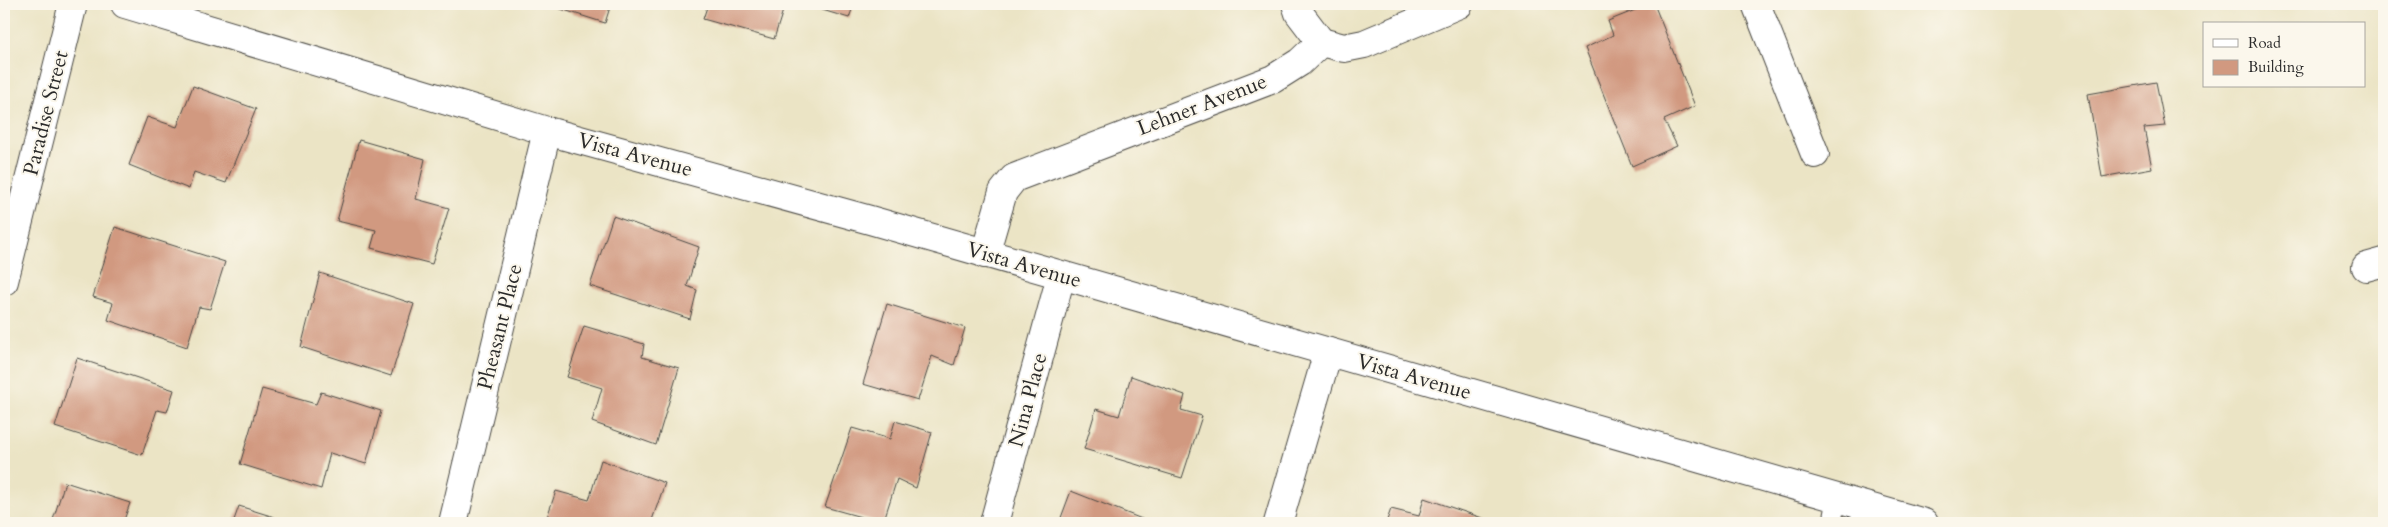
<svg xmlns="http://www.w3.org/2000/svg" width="2388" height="527" font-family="Cardo,serif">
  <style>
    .building { fill: #d19980 }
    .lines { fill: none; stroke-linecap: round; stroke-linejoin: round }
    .service-casing { stroke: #484742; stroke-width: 20 }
    .minor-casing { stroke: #484742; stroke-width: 30 }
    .tertiary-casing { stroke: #484742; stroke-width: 30 }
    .service { stroke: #fff; stroke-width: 18 }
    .minor { stroke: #fff; stroke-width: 28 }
    .tertiary { stroke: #fff; stroke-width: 28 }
    .labels { text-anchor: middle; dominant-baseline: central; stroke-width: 4; stroke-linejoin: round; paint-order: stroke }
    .street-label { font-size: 21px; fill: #2b2b2b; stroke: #fbf7ec }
  </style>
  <rect width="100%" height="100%" fill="#fbf7ec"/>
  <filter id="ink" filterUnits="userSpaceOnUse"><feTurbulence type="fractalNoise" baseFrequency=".02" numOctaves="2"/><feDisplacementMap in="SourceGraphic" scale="10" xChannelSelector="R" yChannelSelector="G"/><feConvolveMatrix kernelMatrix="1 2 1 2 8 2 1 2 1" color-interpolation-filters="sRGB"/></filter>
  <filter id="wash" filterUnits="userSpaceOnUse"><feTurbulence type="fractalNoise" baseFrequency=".0096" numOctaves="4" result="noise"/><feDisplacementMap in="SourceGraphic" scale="20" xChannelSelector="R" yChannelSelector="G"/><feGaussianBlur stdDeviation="1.12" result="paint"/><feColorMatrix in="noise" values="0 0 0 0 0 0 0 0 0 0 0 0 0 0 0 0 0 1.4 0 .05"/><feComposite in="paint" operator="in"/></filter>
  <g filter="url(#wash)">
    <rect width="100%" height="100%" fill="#ebe4c5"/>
    <g id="blocks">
      <g class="building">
        <polygon points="545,4 611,4 605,23"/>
        <polygon points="708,4 785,4 774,39 703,19"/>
        <polygon points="810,4 854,4 849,18 809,6"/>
        <polygon points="1650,4 1654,4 1695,106 1664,120 1677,146 1632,166 1585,48 1613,35 1608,21"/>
        <polygon points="2156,82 2165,126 2144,128 2152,168 2102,177 2088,94"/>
        <polygon points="193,86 256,109 226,183 194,172 189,189 129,165 147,117 177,127"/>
        <polygon points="359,140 425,159 416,199 449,208 432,264 371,248 376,230 337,221"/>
        <polygon points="613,216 699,247 687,286 697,290 690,319 590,286"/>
        <polygon points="115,227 225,262 210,309 199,307 187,347 108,320 113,303 93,297"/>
        <polygon points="320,273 414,304 391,376 301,347"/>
        <polygon points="887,304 965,328 954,365 932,356 918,400 863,384"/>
        <polygon points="584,326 644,344 642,357 679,368 656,445 592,422 602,388 567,377"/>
        <polygon points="77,358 174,390 167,412 157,410 142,455 55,427"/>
        <polygon points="1131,376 1185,395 1181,410 1202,416 1182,478 1084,449 1096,409 1119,416"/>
        <polygon points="262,389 316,404 321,392 381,411 366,464 330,453 321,489 240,464"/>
        <polygon points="895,421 932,432 916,488 897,479 883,523 825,507 852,428 890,439"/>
        <polygon points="601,460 665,483 651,523 545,523 556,491 589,500"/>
        <polygon points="65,482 130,503 123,523 52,523"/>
        <polygon points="1071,491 1152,523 1059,523"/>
        <polygon points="1424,498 1497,523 1386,523 1391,509 1419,516"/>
        <polygon points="239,506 293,523 233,523"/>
      </g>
    </g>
  </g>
  <g filter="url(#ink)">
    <use href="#blocks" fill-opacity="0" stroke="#484742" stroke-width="1"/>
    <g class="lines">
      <g class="service-casing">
        <polyline id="service" points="1832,523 1837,498"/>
      </g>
      <g class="minor-casing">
        <g id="minor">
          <polyline points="1296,4 1299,13 1321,42"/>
          <polyline points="1756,4 1815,154"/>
          <polyline points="1321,42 1344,48 1364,44 1459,4"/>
          <polyline points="985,254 1003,192 1014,178 1273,79 1300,62 1321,42"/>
          <polyline points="2366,267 2384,262"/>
          <polyline points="4,281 73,4"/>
          <polyline points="453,523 547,131"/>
          <polyline points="994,523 1061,276"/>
          <polyline points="1278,523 1328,352"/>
        </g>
      </g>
      <g class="tertiary-casing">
        <polyline id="tertiary" points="125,4 547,131 870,220 1924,523"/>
      </g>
      <use href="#service" class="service"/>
      <use href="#minor" class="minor"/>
      <use href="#tertiary" class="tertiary"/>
    </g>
  </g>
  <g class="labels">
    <g class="street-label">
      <text transform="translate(1202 105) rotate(-21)">Lehner Avenue</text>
      <text transform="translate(46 113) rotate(-76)">Paradise Street</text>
      <text transform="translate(635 155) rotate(15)">Vista Avenue</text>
      <text transform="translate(1024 265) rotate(16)">Vista Avenue</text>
      <text transform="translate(500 327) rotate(-76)">Pheasant Place</text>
      <text transform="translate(1414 377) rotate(16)">Vista Avenue</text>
      <text transform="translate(1028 400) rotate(-75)">Nina Place</text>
    </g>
  </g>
  <rect width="2388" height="527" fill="none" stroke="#fbf7ec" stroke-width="20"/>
  <rect x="2203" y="22" width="162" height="65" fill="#fbf7ec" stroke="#a8a59f"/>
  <rect x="2213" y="39" width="25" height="8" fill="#ffffff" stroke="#a8a59f"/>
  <text x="2248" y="48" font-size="15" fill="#2b2b2b">Road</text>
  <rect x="2213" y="60" width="25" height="15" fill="#d19980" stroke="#a8a59f"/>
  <text x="2248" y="72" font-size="15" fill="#2b2b2b">Building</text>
</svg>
